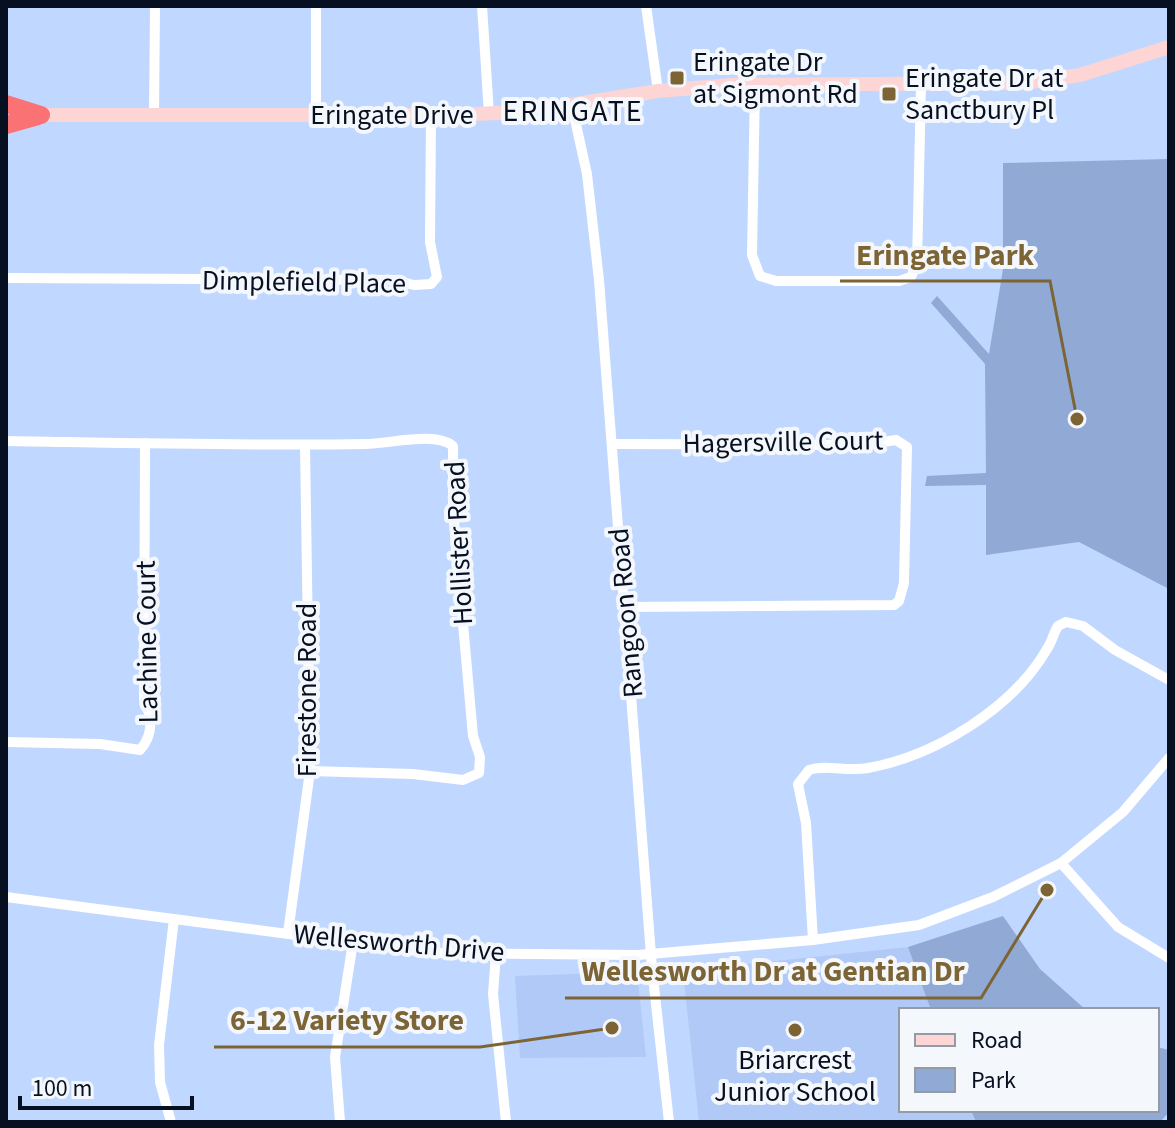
<svg xmlns="http://www.w3.org/2000/svg" width="1175" height="1128" font-family="'Source Sans 3',sans-serif">
  <style>
    .built { fill: #b1c9f6 }
    .green { fill: #90a9d5 }
    .lines { fill: none; stroke-linecap: round; stroke-linejoin: round }
    .street { stroke: #fff; stroke-width: 10 }
    .secondary { stroke: #fed5d5; stroke-width: 14 }
    .highway { stroke: #fa7273; stroke-width: 18 }
    .poi-dot { fill: #7d6435; stroke: #f4f7fc; stroke-width: 3 }
    .labels { text-anchor: middle; dominant-baseline: central; stroke-width: 8; stroke-linejoin: round; paint-order: stroke }
    .poi-label { font-size: 28px; fill: #071021; stroke: #f4f7fc; text-anchor: start }
    .street-label { font-size: 28px; fill: #071021; stroke: #f4f7fc }
    .neighbourhood-label { font-size: 30px; letter-spacing: 2px; fill: #071021; stroke: #f4f7fc }
    .leader { fill: none; stroke: #7d6435; stroke-width: 3 }
    .callout-dot { fill: #7d6435; stroke: #f4f7fc; stroke-width: 3 }
    .callout-label { font-size: 30px; text-anchor: middle; font-weight: bold; fill: #7d6435; stroke: #f4f7fc; stroke-width: 8; stroke-linejoin: round; paint-order: stroke }
  </style>
  <rect width="100%" height="100%" fill="#c0d7ff"/>
  <g class="built">
    <polygon points="908,947 931,1010 901,1010 901,1110 971,1110 976,1122 699,1122 683,971"/>
    <polygon points="637,972 646,1057 520,1058 515,976"/>
  </g>
  <g class="green">
    <polygon points="1169,159 1169,589 1079,542 986,555 986,485 925,486 927,476 986,473 985,364 931,303 937,296 989,354 1003,269 1003,163"/>
    <polygon points="1003,916 1040,969 1086,1010 931,1010 908,947"/>
    <polygon points="1157,1047 1169,1050 1169,1112 1160,1122 976,1122 971,1110 1157,1110"/>
  </g>
  <g class="lines">
    <g class="street">
      <polyline points="316,6 316,115"/>
      <polyline points="482,6 489,114"/>
      <polyline points="646,6 658,91"/>
      <polyline points="755,84 752,255 760,276 776,281 899,281 911,277 917,264 921,85"/>
      <polyline points="572,106 587,174 599,280 652,968 669,1122"/>
      <polyline points="154,115 155,6"/>
      <polyline points="6,278 394,280 414,285 431,284 437,277 430,242 431,116"/>
      <path d="M 6,441 C 126,443 245,446 365,444 C 390,444 435,431 453,446 L 453,511 L 473,736 L 480,757 L 479,773 L 463,780 L 413,774 L 310,771"/>
      <polyline points="612,444 862,445 896,440 907,447 904,583 899,601 894,605 626,607"/>
      <path d="M 6,742 L 100,744 L 140,750 C 154,734 152,718 144,699 L 145,443"/>
      <polyline points="1061,863 1118,927 1169,958"/>
      <polyline points="6,897 433,953 638,955 813,940 919,925 993,897 1061,863 1123,812 1169,758"/>
      <polyline points="288,933 310,771 305,445"/>
      <path d="M 813,940 L 806,823 L 798,784 L 809,770 C 827,764 847,772 868,768 C 935,756 1013,708 1047,649 C 1052,642 1053,634 1058,626 L 1066,622 L 1083,626 L 1115,650 L 1169,680"/>
      <polyline points="496,954 493,994 506,1122"/>
      <polyline points="171,1122 160,1082 159,1045 174,919"/>
      <polyline points="340,1122 335,1057 353,942"/>
    </g>
    <polyline class="secondary" points="41,115 458,115 531,111 658,91 731,85 1024,83 1080,75 1169,47"/>
    <g class="highway">
      <polyline points="6,104 41,115"/>
      <polyline points="6,125 38,116"/>
    </g>
  </g>
  <g class="poi-dot">
    <rect x="669" y="70" width="16" height="16" rx="4"/>
    <rect x="881" y="86" width="16" height="16" rx="4"/>
    <circle cx="795" cy="1030" r="8"/>
  </g>
  <g class="labels">
    <g class="poi-label">
      <text x="693" y="62">Eringate Dr<tspan x="693" dy="32">at Sigmont Rd</tspan></text>
      <text x="905" y="78">Eringate Dr at<tspan x="905" dy="32">Sanctbury Pl</tspan></text>
      <text x="795" y="1060" text-anchor="middle">Briarcrest<tspan x="795" dy="32">Junior School</tspan></text>
    </g>
    <g class="street-label">
      <text x="392" y="115">Eringate Drive</text>
      <text transform="translate(304 282) rotate(1)">Dimplefield Place</text>
      <text transform="translate(783 442) rotate(-1)">Hagersville Court</text>
      <text transform="translate(459 543) rotate(-93)">Hollister Road</text>
      <text transform="translate(626 613) rotate(-95)">Rangoon Road</text>
      <text transform="translate(147 642) rotate(-91)">Lachine Court</text>
      <text transform="translate(307 690) rotate(-90)">Firestone Road</text>
      <text transform="translate(399 943) rotate(5)">Wellesworth Drive</text>
    </g>
    <g class="neighbourhood-label">
      <text x="573" y="111">ERINGATE</text>
    </g>
  </g>
  <path class="leader" d="M1077 419L1050 281H840M1047 890L981 998H565M612 1028L480 1047H214"/>
  <g class="callout-dot">
    <circle cx="1077" cy="419" r="8"/>
    <circle cx="1047" cy="890" r="8"/>
    <circle cx="612" cy="1028" r="8"/>
  </g>
  <g class="callout-label">
    <text x="945" y="265">Eringate Park</text>
    <text x="773" y="981">Wellesworth Dr at Gentian Dr</text>
    <text x="347" y="1030">6-12 Variety Store</text>
  </g>
  <rect width="1175" height="1128" fill="none" stroke="#071021" stroke-width="16"/>
  <rect x="899" y="1008" width="260" height="104" fill="#f4f7fc" stroke="#959ba4" stroke-width="2"/>
  <rect x="915" y="1034" width="40" height="12" fill="#fed5d5" stroke="#959ba4" stroke-width="2"/>
  <text x="971" y="1048" font-size="24" fill="#071021">Road</text>
  <rect x="915" y="1068" width="40" height="24" fill="#90a9d5" stroke="#959ba4" stroke-width="2"/>
  <text x="971" y="1088" font-size="24" fill="#071021">Park</text>
  <path d="M20 1096v12h172v-12" fill="none" stroke="#071021" stroke-width="4"/>
  <text x="32" y="1096" font-size="24" fill="#071021" stroke="#f4f7fc" stroke-width="6" paint-order="stroke">100 m</text>
</svg>
